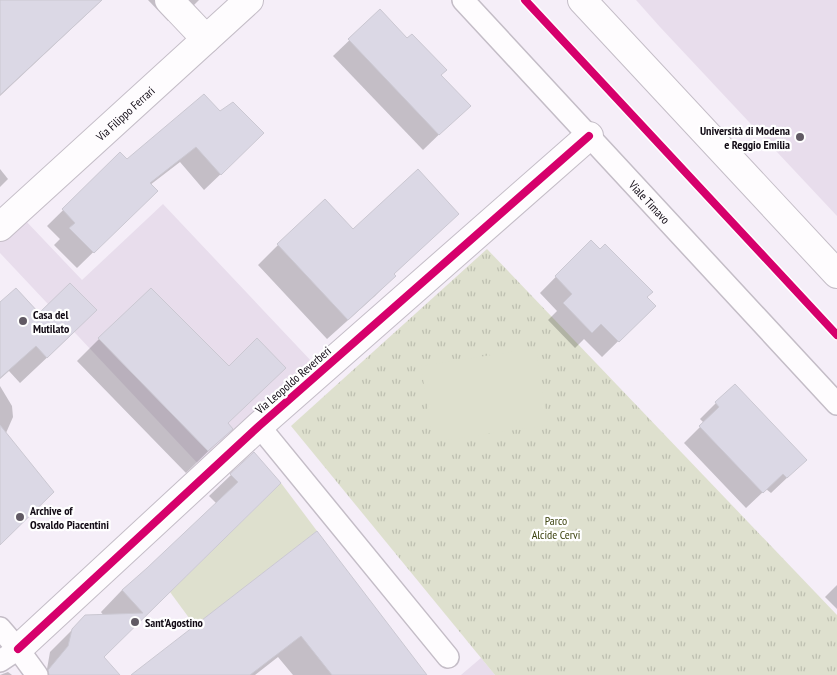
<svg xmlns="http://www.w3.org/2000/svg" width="837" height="675" font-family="'PT Sans Narrow',sans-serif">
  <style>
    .education { fill: #e8ddec }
    .park { fill: url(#park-tufts) }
    .pitch { fill: #dee0ce }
    .shadow { fill: #0003 }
    .building { fill: #dbd8e5; stroke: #cbc8d2 }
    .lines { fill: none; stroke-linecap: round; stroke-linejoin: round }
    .lane-casing { stroke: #c4bdc7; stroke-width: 24 }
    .street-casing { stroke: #c4bdc7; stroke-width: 30 }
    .secondary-casing { stroke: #c4bdc7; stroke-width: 30 }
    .lane { stroke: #fefcfe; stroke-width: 21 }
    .street { stroke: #fefcfe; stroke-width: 28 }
    .secondary { stroke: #fefcfe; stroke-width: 28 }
    .cycleway-casing { stroke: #fff; stroke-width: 11 }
    .cycleway { stroke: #d6006c; stroke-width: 8 }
    .poi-dot { fill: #615a64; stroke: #fff; stroke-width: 2 }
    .labels { text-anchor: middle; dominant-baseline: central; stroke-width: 4.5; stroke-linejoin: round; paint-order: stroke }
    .street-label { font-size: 12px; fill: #120b15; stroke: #fff }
    .poi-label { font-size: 12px; font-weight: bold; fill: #120b15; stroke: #fff; text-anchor: start }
    .park-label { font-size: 12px; fill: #3b420e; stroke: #fff }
  </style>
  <defs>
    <pattern id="park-tufts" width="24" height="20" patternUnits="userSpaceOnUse" patternTransform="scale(1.25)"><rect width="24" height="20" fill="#dee0ce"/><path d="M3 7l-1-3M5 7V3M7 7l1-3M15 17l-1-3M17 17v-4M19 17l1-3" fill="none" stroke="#bdbfb0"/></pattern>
  </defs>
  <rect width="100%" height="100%" fill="#f5eef8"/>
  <g class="education">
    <polygon points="636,0 837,0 837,216 660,27"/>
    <polygon points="163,204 314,364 203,469 0,253 0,241 24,219 82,280"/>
    <polygon points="481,658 495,675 461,675"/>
  </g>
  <polygon class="park" points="487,249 837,615 837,675 495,675 291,426"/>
  <g class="pitch">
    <polygon points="536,348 548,425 433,442 421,366"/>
    <polygon points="281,483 317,531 195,626 170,592"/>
  </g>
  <g class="shadow">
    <polygon points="5,0 102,0 0,96 0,5"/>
    <polygon points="148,0 199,0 181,18 168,21"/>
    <polygon points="380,11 440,76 453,121 423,150 333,56"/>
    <polygon points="220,113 247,149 204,190 180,162 150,185 156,191 77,268 54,245 60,239 47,226 120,154 127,161"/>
    <polygon points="0,169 8,179 0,187"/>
    <polygon points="457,214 393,275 394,276 375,296 327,339 258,265 278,245"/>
    <polygon points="591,241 654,306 602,357 584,339 575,348 548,320 557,311 540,293"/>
    <polygon points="0,304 39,314 70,336 20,383 9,371 0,379"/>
    <polygon points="99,339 229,368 227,423 232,428 186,473 77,361"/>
    <polygon points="0,386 12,406 13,417 6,433 0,544"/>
    <polygon points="716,403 789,476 771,493 766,489 746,508 684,443 704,423 700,419"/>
    <polygon points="231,475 279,483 103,657 118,675 42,675 47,669 50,652 86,616 104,616 101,612 122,590 148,569 217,504 209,496"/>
    <polygon points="317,533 426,675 293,675 278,657 255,675 133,675"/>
    <polygon points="837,585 837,609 825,597"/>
    <polygon points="8,672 12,675 0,675"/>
  </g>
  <g class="building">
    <polygon points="0,0 102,0 0,95"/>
    <polygon points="380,9 407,38 412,34 447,70 441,75 471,106 439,135 348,39"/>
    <polygon points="204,94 220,111 233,102 264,133 221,175 196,147 150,183 158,191 94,253 69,228 75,223 62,209 120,152 127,159"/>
    <polygon points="418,169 459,214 394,274 396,276 348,320 277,244 325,199 353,229"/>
    <polygon points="591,240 600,249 605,244 653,292 647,297 656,306 619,342 601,324 592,333 563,303 572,294 555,276"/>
    <polygon points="70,283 97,310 47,358 36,346 0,378 0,302 16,288 39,313"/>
    <polygon points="151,288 229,366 257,338 286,368 228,423 233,429 208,451 98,338"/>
    <polygon points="735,384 807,460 787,478 783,474 763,493 699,426 719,407 715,402"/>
    <polygon points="0,425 54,492 0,545"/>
    <polygon points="254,452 281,483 104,657 120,675 49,675 48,670 68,646 72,629 85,615 143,613 122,590 147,568 238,482 230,474"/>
    <polygon points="317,531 427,675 332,675 301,636 250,675 131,675"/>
  </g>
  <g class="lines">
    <g class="lane-casing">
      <g id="lane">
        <path id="s1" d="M 463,0 L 837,404"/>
        <polyline points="259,426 448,657"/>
        <polyline points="0,628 18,649 37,675"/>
        <polyline points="0,661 18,649"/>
      </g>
    </g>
    <g class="street-casing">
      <g id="street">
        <polyline points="169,0 206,39"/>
        <path id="s2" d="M 0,227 L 249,0"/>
        <polyline points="18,649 259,426 589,136"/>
      </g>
    </g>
    <g class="secondary-casing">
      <polyline id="secondary" points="582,0 837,274"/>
    </g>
    <use href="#lane" class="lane"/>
    <use href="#street" class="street"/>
    <use href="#secondary" class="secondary"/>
    <g class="cycleway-casing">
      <g id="cycleway">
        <polyline points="525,0 837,335"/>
        <polyline points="18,649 259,426 589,136"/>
      </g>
    </g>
    <use href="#cycleway" class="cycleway"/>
  </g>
  <g class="poi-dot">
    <circle cx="800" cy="137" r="5"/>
    <circle cx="23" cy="321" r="5"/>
    <circle cx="20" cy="517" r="5"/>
    <circle cx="135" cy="622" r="5"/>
  </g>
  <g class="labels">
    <g class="street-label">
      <text stroke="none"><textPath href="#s2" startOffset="169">Via Filippo Ferrari</textPath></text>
      <text stroke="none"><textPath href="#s1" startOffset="275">Viale Timavo</textPath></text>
      <text transform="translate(293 380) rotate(-41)">Via Leopoldo Reverberi</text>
    </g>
    <g class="poi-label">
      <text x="790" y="130" text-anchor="end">Università di Modena<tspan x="790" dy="14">e Reggio Emilia</tspan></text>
      <text x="33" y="314">Casa del<tspan x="33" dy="14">Mutilato</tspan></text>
      <text x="30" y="510">Archive of<tspan x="30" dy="14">Osvaldo Piacentini</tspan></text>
      <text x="145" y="622">Sant'Agostino</text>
    </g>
    <g class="park-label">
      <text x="556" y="520">Parco<tspan x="556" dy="14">Alcide Cervi</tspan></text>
    </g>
  </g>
</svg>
